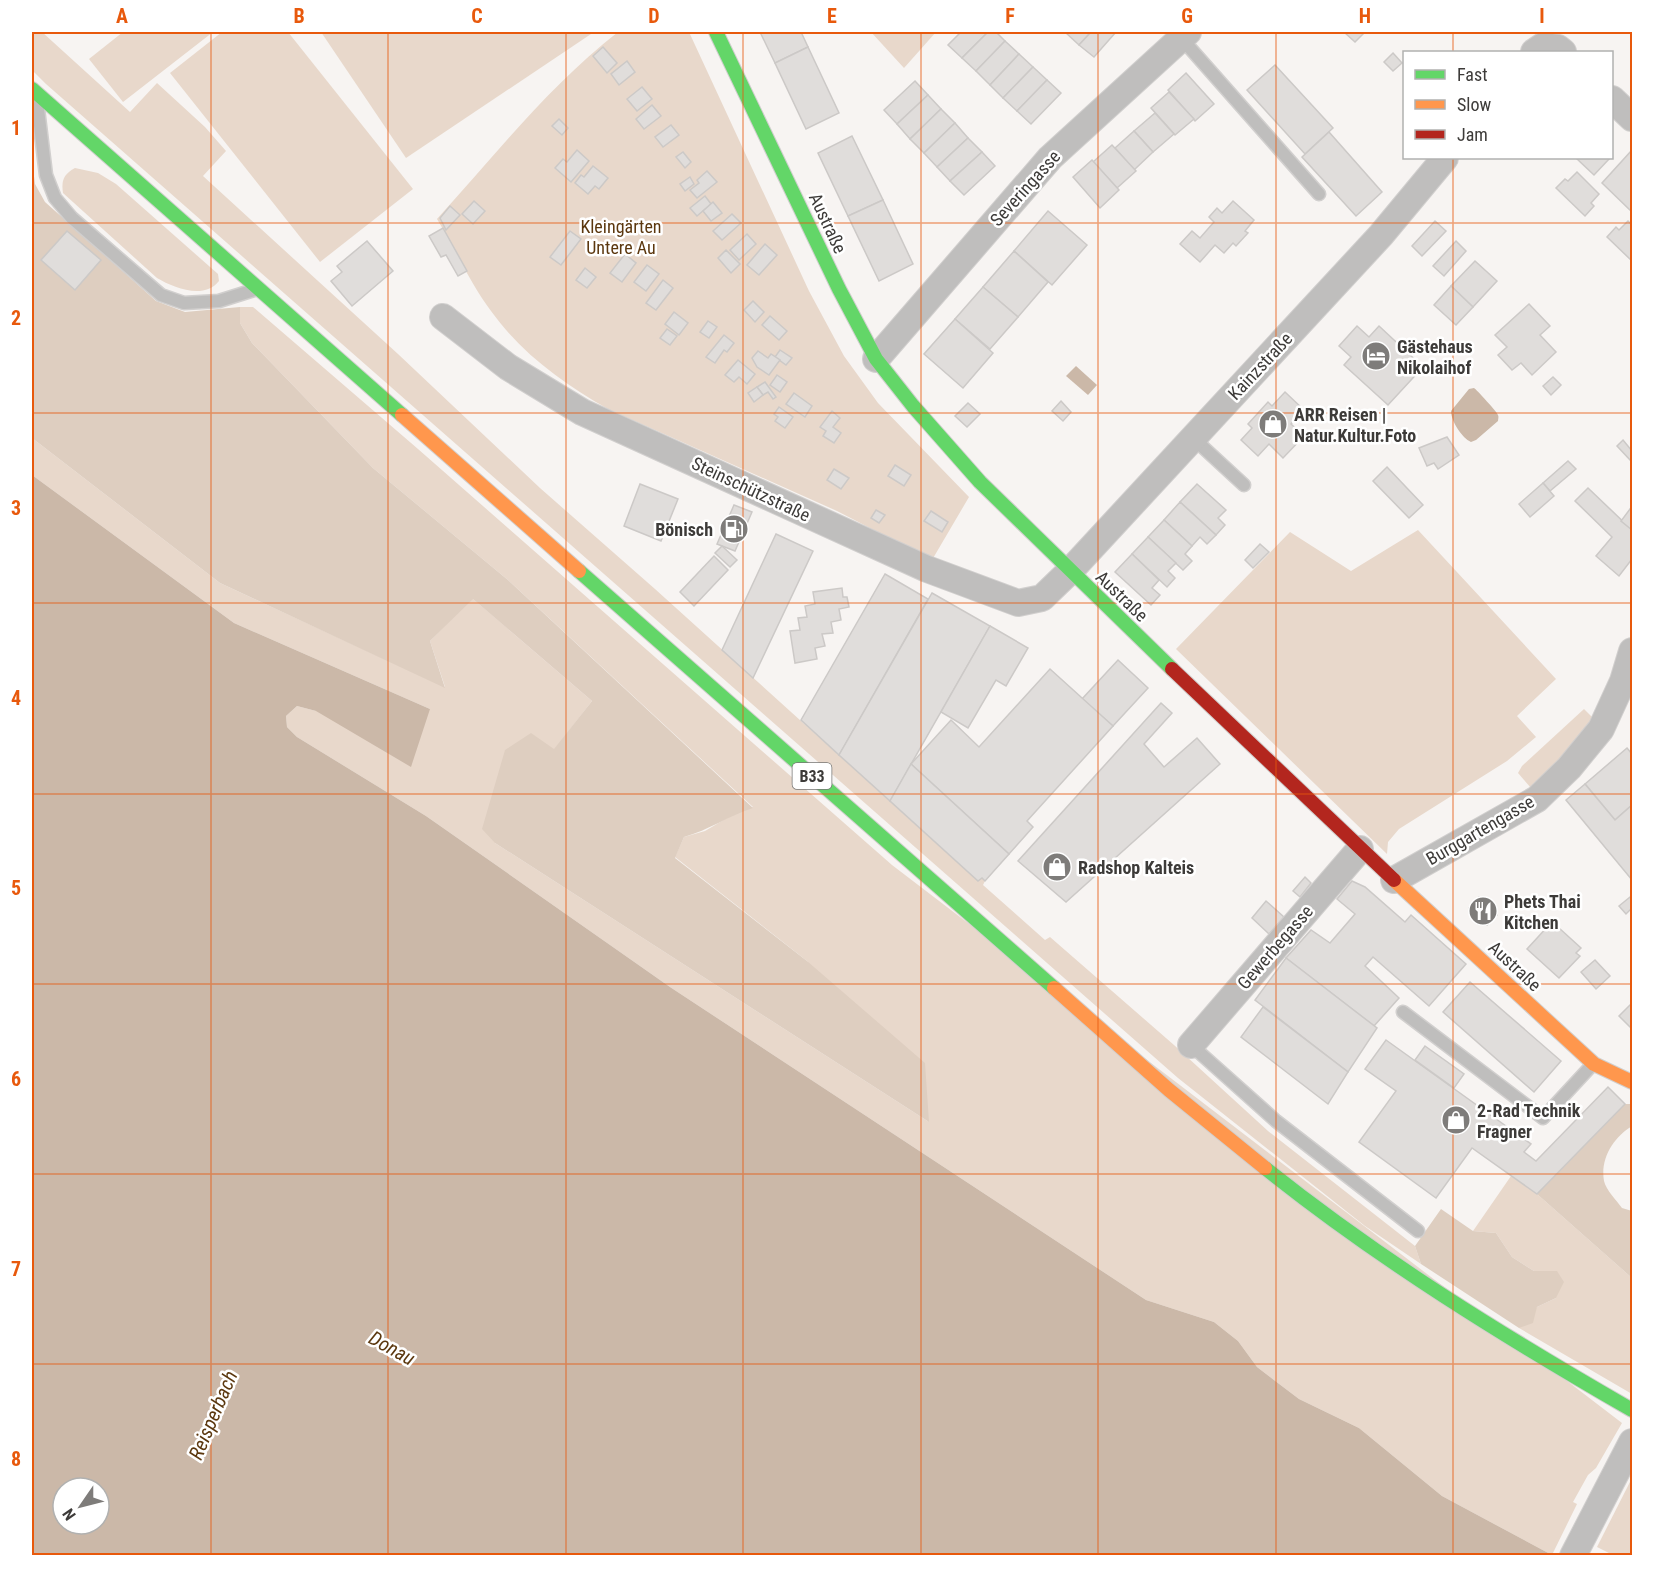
<svg xmlns="http://www.w3.org/2000/svg" width="1664" height="1587" font-family="'Roboto Condensed',sans-serif">
  <style>
    .green { fill: #e8d8cb }
    .forest { fill: #decec0 }
    .water { fill: #cbb8a8; fill-rule: evenodd }
    .building { fill: #e0dddb; stroke: #ccc9c7; stroke-width: 1.5 }
    .lines { fill: none; stroke-linecap: round; stroke-linejoin: round }
    .lane-casing { stroke: #d1cfce; stroke-width: 15 }
    .street-casing { stroke: #d1cfce; stroke-width: 28 }
    .fast-casing { stroke: #d1cfce; stroke-width: 16 }
    .slow-casing { stroke: #d1cfce; stroke-width: 16 }
    .jam-casing { stroke: #d1cfce; stroke-width: 16 }
    .lane { stroke: #bfbebd; stroke-width: 12 }
    .street { stroke: #bfbebd; stroke-width: 26 }
    .fast { stroke: #63d668; stroke-width: 14 }
    .slow { stroke: #ff974d; stroke-width: 14 }
    .jam { stroke: #b3261e; stroke-width: 14 }
    .grid { fill: none; stroke: #e8590c; stroke-width: 1.5; stroke-opacity: 0.55 }
    .labels { text-anchor: middle; dominant-baseline: central; stroke-width: 5; stroke-linejoin: round; paint-order: stroke }
    .shield { fill: #fff; stroke: #777674; stroke-width: 1.5 }
    .shield-label { font-size: 16px; font-weight: bold; fill: #3d3b39 }
    .street-label { font-size: 18px; fill: #3d3b39; stroke: #fff }
    .park-label { font-size: 18px; fill: #5b370e; stroke: #fff }
    .poi-label { font-size: 18px; font-weight: bold; fill: #3d3b39; stroke: #fff; text-anchor: start }
    .water-label { font-size: 20px; font-style: italic; fill: #5c380f; stroke: #fff }
    .neatline { fill: none; stroke: #e8590c; stroke-width: 2 }
    .grid-label { font-size: 20px; text-anchor: middle; font-weight: bold; fill: #e8590c }
  </style>
  <rect width="100%" height="100%" fill="#f7f4f2"/>
  <g class="green">
    <polygon points="32,32 42,32 130,112 157,83 205,127 226,151 203,176 398,354 540,488 655,589 978,881 982,878 985,881 983,885 1045,940 1050,937 1174,1045 1268,1131 1415,1246 1421,1264 1365,1226 1178,1078 46,84 32,70"/>
    <polygon points="123,32 213,32 123,102 89,59"/>
    <polygon points="222,32 288,32 413,189 320,262 170,73"/>
    <polygon points="321,32 594,32 406,158"/>
    <path d="M 618,32 L 689,32 L 809,291 L 844,356 L 878,403 L 969,497 L 932,560 L 837,511 L 608,409 C 563,383 522,354 491,311 C 470,283 455,249 437,219 C 495,155 550,85 618,32 Z"/>
    <polygon points="871,32 936,32 904,68"/>
    <path d="M 75,168 L 98,173 L 116,184 L 218,274 L 219,281 C 204,300 174,288 157,278 L 63,193 C 61,180 64,174 75,168 Z"/>
    <polygon points="240,307 253,307 418,449 892,865 1622,1423 1596,1468 1588,1475 1573,1502 1577,1504 1552,1555 1442,1496 1359,1428 1299,1399 1257,1367 1238,1341 1214,1322 1146,1300 670,987 426,816 297,737 287,727 286,716 297,706 316,711 430,709 234,623 32,475 32,438 220,583 445,687 430,641 472,598 592,701 554,750 495,843 929,1122 807,961 675,857 684,837 705,831 732,815 753,807 508,580 373,468 252,343 240,323"/>
    <polygon points="1418,530 1556,679 1517,716 1536,737 1507,761 1399,829 1388,842 1387,854 1176,649 1290,532 1351,571"/>
    <polygon points="1584,709 1596,721 1568,755 1531,788 1518,773 1522,766"/>
    <polygon points="1511,1176 1537,1194 1632,1278 1632,1394 1519,1328 1537,1307 1556,1298 1557,1271 1534,1271 1512,1257 1496,1233 1473,1231"/>
    <polygon points="1632,1478 1632,1555 1613,1555 1597,1547"/>
  </g>
  <g class="forest">
    <path d="M 32,161 L 35,184 L 45,202 L 156,301 L 185,312 L 240,307 L 240,323 L 252,343 L 373,468 L 508,580 L 753,808 C 728,816 709,830 684,837 L 675,858 L 807,961 L 925,1063 L 929,1122 L 495,843 L 482,829 L 505,750 L 531,733 L 554,749 L 592,701 L 473,599 L 430,641 L 445,688 L 220,583 L 32,438 Z"/>
    <path d="M 1625,1104 L 1632,1104 L 1632,1126 C 1614,1137 1600,1158 1604,1181 C 1606,1190 1617,1201 1622,1208 L 1632,1211 L 1632,1278 L 1537,1194 Z"/>
    <polygon points="1441,1209 1473,1231 1496,1233 1512,1257 1534,1271 1557,1271 1564,1282 1556,1298 1537,1307 1533,1323 1519,1328 1421,1264 1415,1246"/>
  </g>
  <g class="water">
    <polygon points="1076,366 1097,385 1088,395 1066,376"/>
    <path d="M 1474,388 C 1476,389 1498,413 1498,415 C 1499,417 1498,419 1498,421 L 1476,440 L 1471,442 C 1462,438 1451,421 1451,411 L 1469,389 Z"/>
    <path d="M 32,475 L 234,623 L 430,709 L 411,767 L 316,711 L 297,706 L 286,716 L 287,727 L 297,737 L 426,816 L 670,987 L 1146,1300 L 1214,1322 L 1238,1341 L 1257,1367 L 1299,1399 L 1359,1428 L 1442,1496 L 1552,1555 L 32,1555 ZM 63,1488 L 99,1488 L 99,1524 L 63,1524 Z"/>
  </g>
  <g class="building">
    <polygon points="760,32 801,32 808,47 775,63"/>
    <polygon points="961,32 988,32 962,58 948,45"/>
    <polygon points="988,32 996,32 1005,41 976,71 962,58"/>
    <polygon points="1065,32 1091,32 1079,45"/>
    <polygon points="1091,32 1116,32 1094,57 1079,45"/>
    <polygon points="1344,32 1365,32 1355,42"/>
    <polygon points="1005,41 1019,54 990,85 976,71"/>
    <polygon points="603,47 617,63 607,73 593,56"/>
    <polygon points="808,47 839,113 806,129 775,63"/>
    <polygon points="1393,53 1402,63 1393,71 1384,62"/>
    <polygon points="1019,54 1033,67 1003,98 990,85"/>
    <polygon points="627,61 635,72 619,85 611,74"/>
    <polygon points="1275,65 1333,128 1305,154 1247,90"/>
    <polygon points="1033,67 1047,80 1017,111 1003,98"/>
    <polygon points="1186,73 1214,104 1195,121 1168,90"/>
    <polygon points="1047,80 1061,93 1031,124 1017,111"/>
    <polygon points="915,81 928,95 897,124 884,110"/>
    <polygon points="642,87 652,99 637,111 627,99"/>
    <polygon points="1169,92 1194,119 1175,135 1151,108"/>
    <polygon points="928,95 941,109 910,139 897,124"/>
    <polygon points="652,105 661,116 644,129 636,119"/>
    <polygon points="941,109 955,123 924,153 910,139"/>
    <polygon points="1155,113 1174,134 1153,152 1134,131"/>
    <polygon points="559,119 568,128 562,135 552,126"/>
    <polygon points="955,123 968,138 937,167 924,153"/>
    <polygon points="671,125 679,135 663,147 655,137"/>
    <polygon points="1134,131 1153,152 1134,170 1115,148"/>
    <polygon points="1329,132 1382,192 1356,216 1302,157"/>
    <polygon points="852,136 883,200 848,216 818,153"/>
    <polygon points="968,138 982,152 950,181 937,167"/>
    <polygon points="1112,145 1136,171 1117,188 1093,162"/>
    <polygon points="577,150 589,161 571,182 555,168 563,159 567,162"/>
    <polygon points="1632,150 1632,212 1602,183"/>
    <polygon points="683,152 691,162 685,168 676,157"/>
    <polygon points="982,152 995,166 964,195 950,181"/>
    <polygon points="1576,158 1610,158 1594,175"/>
    <polygon points="1092,160 1119,190 1100,208 1073,177"/>
    <polygon points="593,166 608,178 599,189 595,186 588,194 575,183 581,175 584,177"/>
    <polygon points="707,171 717,182 697,198 690,190 699,183 697,180"/>
    <polygon points="1577,172 1599,194 1591,203 1594,206 1585,216 1556,188 1565,179 1568,181"/>
    <polygon points="690,177 694,184 685,191 680,184"/>
    <polygon points="705,196 711,204 697,216 690,208"/>
    <polygon points="883,200 913,264 879,281 848,216"/>
    <polygon points="474,201 485,211 473,224 462,214"/>
    <polygon points="1233,201 1254,220 1245,231 1248,233 1236,246 1233,243 1224,253 1215,245 1200,262 1180,244 1192,231 1200,238 1214,222 1209,217 1217,208 1222,213"/>
    <polygon points="713,202 722,213 711,221 703,211"/>
    <polygon points="450,206 460,215 446,230 440,218"/>
    <polygon points="1048,211 1087,245 1052,285 1014,251"/>
    <polygon points="732,214 741,223 722,240 713,231"/>
    <polygon points="1435,221 1446,231 1422,256 1412,246"/>
    <polygon points="1628,221 1632,225 1632,261 1607,237 1616,227 1619,230"/>
    <polygon points="443,228 467,271 458,276 446,255 441,257 429,236"/>
    <polygon points="67,231 101,260 75,290 41,260"/>
    <polygon points="570,231 581,239 561,265 550,257"/>
    <polygon points="747,234 756,244 739,260 730,250"/>
    <polygon points="367,241 393,271 352,306 331,281 342,272 337,266"/>
    <polygon points="1456,241 1466,251 1444,276 1433,266"/>
    <polygon points="765,244 777,255 759,275 747,265"/>
    <polygon points="726,250 740,264 731,273 718,258"/>
    <polygon points="1014,251 1048,282 1018,317 983,287"/>
    <polygon points="625,254 636,263 622,282 610,273"/>
    <polygon points="1475,261 1497,281 1473,307 1451,286"/>
    <polygon points="647,265 659,274 646,291 634,282"/>
    <polygon points="585,268 596,277 587,288 576,280"/>
    <polygon points="663,280 673,288 656,310 646,303"/>
    <polygon points="1451,286 1473,307 1456,325 1434,305"/>
    <polygon points="983,287 1018,317 990,349 955,319"/>
    <polygon points="753,301 764,312 755,322 744,310"/>
    <polygon points="1529,304 1550,326 1540,335 1556,352 1532,375 1521,363 1512,370 1498,355 1507,347 1495,335"/>
    <polygon points="674,312 688,323 679,335 665,324"/>
    <polygon points="770,316 787,331 779,340 762,325"/>
    <polygon points="955,319 993,353 963,388 924,354"/>
    <polygon points="708,321 717,327 709,338 700,332"/>
    <polygon points="1357,326 1369,337 1379,326 1423,367 1388,405 1344,365 1351,357 1339,346"/>
    <polygon points="667,329 677,336 670,345 660,338"/>
    <polygon points="724,335 734,343 727,352 724,350 715,363 706,357"/>
    <polygon points="780,350 792,358 786,365 775,357"/>
    <polygon points="758,351 768,358 771,354 780,360 769,375 757,367 752,358"/>
    <polygon points="738,360 755,374 747,384 739,377 734,382 725,375"/>
    <polygon points="777,375 787,382 780,392 770,385"/>
    <polygon points="1553,377 1561,385 1551,395 1543,386"/>
    <polygon points="765,382 776,397 773,399 768,392 763,395 757,387"/>
    <polygon points="757,387 763,395 754,402 748,393"/>
    <polygon points="1285,392 1304,410 1291,424 1304,436 1283,458 1269,444 1258,456 1241,440 1252,428 1248,424 1268,402 1272,406"/>
    <polygon points="794,393 812,406 805,417 786,404"/>
    <polygon points="1061,401 1071,412 1063,421 1052,411"/>
    <polygon points="968,403 980,414 967,427 955,416"/>
    <polygon points="779,407 793,417 785,428 775,421 778,417 774,414"/>
    <polygon points="832,411 840,418 833,427 841,433 834,443 823,436 826,431 820,427"/>
    <polygon points="1447,437 1459,455 1438,469 1434,463 1427,466 1419,448"/>
    <polygon points="1623,440 1632,451 1632,462 1617,446"/>
    <polygon points="1568,461 1576,469 1550,491 1543,483"/>
    <polygon points="895,465 911,475 904,486 888,476"/>
    <polygon points="1387,467 1423,505 1409,518 1373,481"/>
    <polygon points="834,469 849,478 841,489 827,480"/>
    <polygon points="1543,483 1554,496 1530,517 1519,504"/>
    <polygon points="640,484 678,499 661,541 624,526"/>
    <polygon points="1197,484 1226,510 1218,518 1225,525 1216,535 1180,502"/>
    <polygon points="1588,488 1632,530 1632,559 1619,576 1596,556 1612,537 1575,501"/>
    <polygon points="1180,502 1216,535 1207,544 1200,537 1192,546 1164,520"/>
    <polygon points="734,505 752,512 735,551 717,544"/>
    <polygon points="1630,509 1632,511 1632,530 1621,521"/>
    <polygon points="876,510 885,515 879,523 871,518"/>
    <polygon points="931,511 948,522 942,532 924,521"/>
    <polygon points="1164,520 1192,546 1185,554 1192,561 1183,570 1148,537"/>
    <polygon points="776,534 813,551 753,678 722,650"/>
    <polygon points="1148,537 1176,563 1168,571 1175,578 1167,587 1132,554"/>
    <polygon points="1260,544 1269,552 1253,568 1245,560"/>
    <polygon points="722,546 737,560 730,567 715,553"/>
    <polygon points="1132,554 1159,580 1152,588 1160,595 1151,605 1115,572"/>
    <polygon points="714,556 728,570 694,606 680,592"/>
    <polygon points="885,574 928,599 839,755 801,720"/>
    <polygon points="842,588 843,597 847,597 849,607 839,609 841,620 831,622 833,633 822,634 825,646 815,648 817,659 795,663 790,631 800,630 798,618 807,617 805,606 815,604 813,592"/>
    <polygon points="932,593 990,626 890,801 839,755"/>
    <polygon points="990,626 1028,648 1006,686 996,680 968,728 941,712"/>
    <polygon points="1118,660 1148,688 1113,726 1082,699"/>
    <polygon points="1050,669 1113,726 1027,821 1033,827 1009,854 911,764 951,720 979,747"/>
    <polygon points="1161,703 1172,713 1144,744 1164,767 1197,738 1220,764 1066,902 1018,861"/>
    <polygon points="1627,748 1632,754 1632,805 1615,820 1585,784"/>
    <polygon points="911,764 1009,854 985,881 982,878 978,881 890,801"/>
    <polygon points="1585,784 1615,820 1632,805 1632,880 1566,800"/>
    <polygon points="1305,877 1311,883 1300,897 1293,891"/>
    <polygon points="1352,881 1365,887 1405,922 1411,915 1466,964 1429,1006 1373,957 1365,966 1399,998 1374,1026 1286,958 1311,930 1330,943 1355,914 1337,899"/>
    <polygon points="1479,897 1497,915 1487,925 1469,908"/>
    <polygon points="1630,897 1632,900 1632,908 1626,914 1619,906"/>
    <polygon points="1266,901 1284,917 1269,934 1252,918"/>
    <polygon points="1549,925 1555,931 1558,927 1581,948 1576,953 1580,956 1559,978 1527,949"/>
    <polygon points="1286,958 1377,1028 1348,1072 1255,1000"/>
    <polygon points="1595,960 1610,976 1596,989 1581,972"/>
    <polygon points="1470,982 1561,1061 1534,1092 1443,1012"/>
    <polygon points="1632,1003 1632,1029 1619,1016"/>
    <polygon points="1263,1007 1348,1072 1328,1104 1241,1037"/>
    <polygon points="1386,1040 1531,1144 1524,1152 1536,1161 1608,1087 1625,1104 1537,1194 1472,1148 1436,1198 1359,1142 1396,1091 1365,1069"/>
    <polygon points="1425,1046 1464,1074 1454,1088 1415,1060"/>
  </g>
  <g class="lines">
    <g class="lane-casing">
      <g id="lane">
        <polyline points="1182,39 1319,194"/>
        <polyline points="37,101 46,175 55,198 72,218 161,295 184,303 219,301 254,290"/>
        <polyline points="1193,438 1244,485"/>
        <polyline points="1403,1012 1543,1118 1593,1064"/>
        <polyline points="1191,1045 1276,1121 1418,1231"/>
      </g>
    </g>
    <g class="street-casing">
      <g id="street">
        <polyline points="1534,52 1543,46 1558,48 1563,52"/>
        <polyline points="1612,99 1632,118"/>
        <polyline points="443,317 508,367 582,412 927,569 1018,603 1042,598 1070,571 1381,235 1445,158"/>
        <polyline points="876,359 1050,158 1188,32"/>
        <polyline points="1394,880 1537,799 1569,768 1601,729 1623,681 1632,651"/>
        <polyline points="1191,1045 1360,849"/>
        <polyline points="1573,1556 1632,1442"/>
      </g>
    </g>
    <g class="fast-casing">
      <g id="fast">
        <polyline points="716,32 839,289 876,359 913,406 980,482 1172,669"/>
        <polyline points="32,89 402,415"/>
        <polyline points="579,571 1054,988"/>
        <path d="M 1265,1168 C 1380,1260 1505,1337 1632,1410"/>
      </g>
    </g>
    <g class="slow-casing">
      <g id="slow">
        <polyline points="402,415 579,571"/>
        <polyline points="1394,880 1594,1064 1632,1082"/>
        <polyline points="1054,988 1169,1090 1265,1168"/>
      </g>
    </g>
    <g class="jam-casing">
      <polyline id="jam" points="1172,669 1394,880"/>
    </g>
    <use href="#lane" class="lane"/>
    <use href="#street" class="street"/>
    <use href="#fast" class="fast"/>
    <use href="#slow" class="slow"/>
    <use href="#jam" class="jam"/>
  </g>
  <path class="grid" d="M 211,32 L 211,1556M 388,32 L 388,1556M 566,32 L 566,1556M 743,32 L 743,1556M 921,32 L 921,1556M 1098,32 L 1098,1556M 1276,32 L 1276,1556M 1453,32 L 1453,52M 1453,158 L 1453,1556M 32,223 L 1632,223M 32,413 L 1632,413M 32,603 L 1632,603M 32,794 L 1632,794M 32,984 L 1632,984M 32,1174 L 1632,1174M 32,1364 L 1632,1364"/>
  <defs>
    <g id="hotel-disc" transform="scale(1.5)"><circle r="9.5" fill="#7e7c7a" stroke="#fff"/><path d="M-6-4.5h1.5V1H6V5H4.5V3h-9V5H-6ZM-4 0a1.8 1.8 0 1 1 3.6 0ZM.5 0V-2.5h3Q6-2.5 6 0Z" fill="#fff"/></g>
    <g id="shop-disc" transform="scale(1.5)"><circle r="9.5" fill="#7e7c7a" stroke="#fff"/><path d="M-5-2.5h2.3a2.7 3.5 0 0 1 5.4 0H5L5.5 6h-11ZM-1.5-2.5h3a1.5 2.3 0 0 0-3 0Z" fill="#fff"/></g>
    <g id="fuel-disc" transform="scale(1.5)"><circle r="9.5" fill="#7e7c7a" stroke="#fff"/><path d="M-5.5-6h7V0h2V4h1.3V-2.5L3-4.5l.8-.8L6-3V5H2.5V1h-1V6h-7ZM-4.2-4.7v3.2H.2V-4.7Z" fill="#fff"/></g>
    <g id="restaurant-disc" transform="scale(1.5)"><circle r="9.5" fill="#7e7c7a" stroke="#fff"/><path d="M-5-6h1v4h1v-4h1v4h1v-4h1v5L-1.5 .5V6h-2V.5L-5-1ZM5-6V6H3V1.5H1.5Q1.5-4 5-6Z" fill="#fff"/></g>
  </defs>
  <g fill-rule="evenodd">
    <use href="#hotel-disc" x="1376" y="356"/>
    <use href="#shop-disc" x="1273" y="424"/>
    <use href="#fuel-disc" x="734" y="529"/>
    <use href="#shop-disc" x="1057" y="867"/>
    <use href="#restaurant-disc" x="1483" y="911"/>
    <use href="#shop-disc" x="1456" y="1120"/>
  </g>
  <g class="labels">
    <rect class="shield" x="792.5" y="763" width="39" height="26" rx="4.5"/>
    <g class="shield-label">
      <text x="812" y="776">B33</text>
    </g>
    <g class="street-label">
      <text transform="translate(1025 188) rotate(-48)">Severingasse</text>
      <text transform="translate(828 223) rotate(65)">Austraße</text>
      <text transform="translate(1260 366) rotate(-47)">Kainzstraße</text>
      <text transform="translate(751 489) rotate(25)">Steinschützstraße</text>
      <text transform="translate(1122 596) rotate(44)">Austraße</text>
      <text transform="translate(1480 830) rotate(-30)">Burggartengasse</text>
      <text transform="translate(1275 947) rotate(-49)">Gewerbegasse</text>
      <text transform="translate(1515 966) rotate(43)">Austraße</text>
    </g>
    <g class="park-label">
      <text x="621" y="226">Kleingärten<tspan x="621" dy="21">Untere Au</tspan></text>
    </g>
    <g class="poi-label">
      <text x="1397" y="346">Gästehaus<tspan x="1397" dy="21">Nikolaihof</tspan></text>
      <text x="1294" y="414">ARR Reisen |<tspan x="1294" dy="21">Natur.Kultur.Foto</tspan></text>
      <text x="713" y="529" text-anchor="end">Bönisch</text>
      <text x="1078" y="867">Radshop Kalteis</text>
      <text x="1504" y="901">Phets Thai<tspan x="1504" dy="21">Kitchen</tspan></text>
      <text x="1477" y="1110">2-Rad Technik<tspan x="1477" dy="21">Fragner</tspan></text>
    </g>
    <g class="water-label">
      <text transform="translate(392 1348) rotate(29)">Donau</text>
      <text transform="translate(213 1415) rotate(-67)">Reisperbach</text>
    </g>
  </g>
  <rect width="1664" height="1587" fill="none" stroke="#ffffff" stroke-width="66"/>
  <rect x="1403" y="51" width="210" height="108" fill="#ffffff" stroke="#b1b1b0" stroke-width="1.5"/>
  <rect x="1415" y="70" width="30" height="9" fill="#63d668" stroke="#b1b1b0" stroke-width="1.5"/>
  <text x="1457" y="81" font-size="18" fill="#3d3b39">Fast</text>
  <rect x="1415" y="100" width="30" height="9" fill="#ff974d" stroke="#b1b1b0" stroke-width="1.5"/>
  <text x="1457" y="111" font-size="18" fill="#3d3b39">Slow</text>
  <rect x="1415" y="130" width="30" height="9" fill="#b3261e" stroke="#b1b1b0" stroke-width="1.5"/>
  <text x="1457" y="141" font-size="18" fill="#3d3b39">Jam</text>
  <g transform="translate(81 1506) rotate(235)"><circle r="28" fill="#ffffff" stroke="#b1b1b0" stroke-width="1.5"/>
  <path d="M0-4.5L10 22L0 15L-10 22Z" fill="#7e7c7a"/>
  <text y="-9" font-size="16" font-weight="bold" text-anchor="middle" fill="#3d3b39">N</text>
  </g>
  <rect x="33" y="33" width="1598" height="1521" class="neatline"/>
  <g class="grid-label">
    <text x="122" y="23">A</text>
    <text x="299" y="23">B</text>
    <text x="477" y="23">C</text>
    <text x="654" y="23">D</text>
    <text x="832" y="23">E</text>
    <text x="1010" y="23">F</text>
    <text x="1187" y="23">G</text>
    <text x="1365" y="23">H</text>
    <text x="1542" y="23">I</text>
    <text x="16" y="135">1</text>
    <text x="16" y="325">2</text>
    <text x="16" y="515">3</text>
    <text x="16" y="705">4</text>
    <text x="16" y="895">5</text>
    <text x="16" y="1086">6</text>
    <text x="16" y="1276">7</text>
    <text x="16" y="1466">8</text>
  </g>
</svg>
